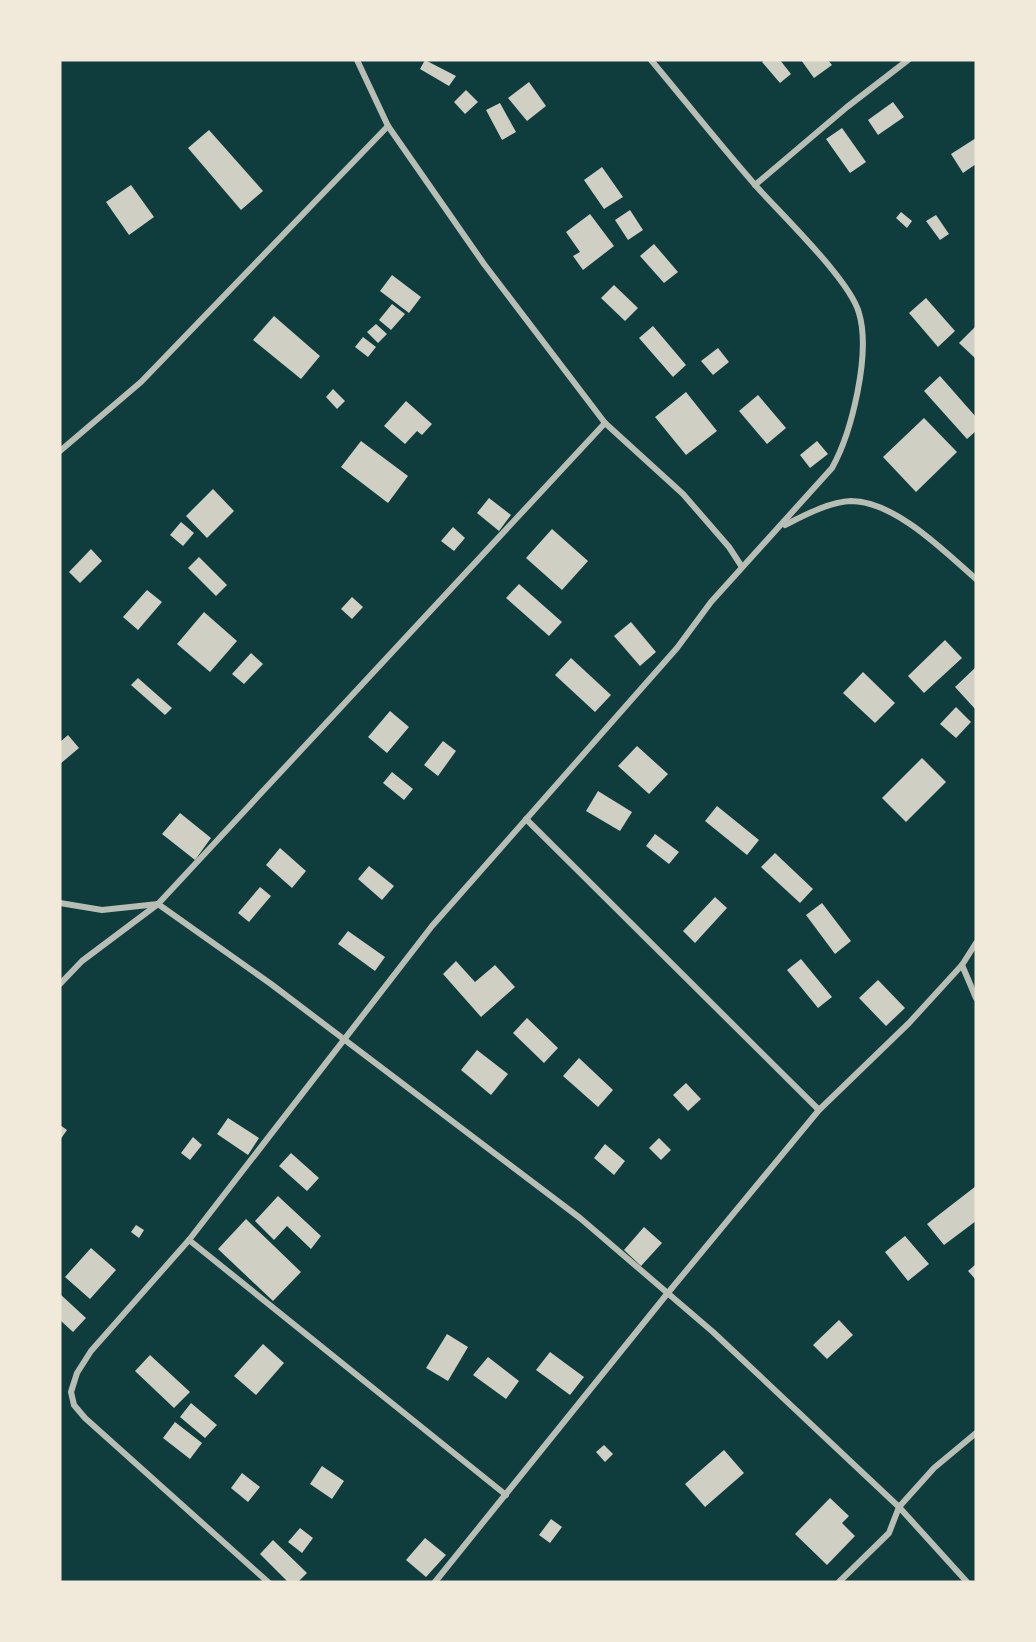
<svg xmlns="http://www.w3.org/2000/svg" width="1036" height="1642" font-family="Ubuntu,sans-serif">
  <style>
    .building { fill: #cfcfc3 }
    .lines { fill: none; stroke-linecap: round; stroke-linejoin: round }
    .minor { stroke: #b8beb3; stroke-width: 6 }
  </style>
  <rect width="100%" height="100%" fill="#0f3d3e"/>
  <g class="building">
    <polygon points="425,60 456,76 449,86 420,69"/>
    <polygon points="765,60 780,60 791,74 780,83 762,62"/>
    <polygon points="801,60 828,60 832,65 814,78"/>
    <polygon points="529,82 546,106 527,121 508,98"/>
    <polygon points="466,90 478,102 465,114 454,102"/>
    <polygon points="893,102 904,117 878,135 868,120"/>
    <polygon points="500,103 516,132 502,140 486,110"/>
    <polygon points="842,128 866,162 850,173 826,139"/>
    <polygon points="209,130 263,191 241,210 188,148"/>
    <polygon points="976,138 976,164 963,173 951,154"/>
    <polygon points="602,167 623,197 604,209 584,180"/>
    <polygon points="131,185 154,217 129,235 106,202"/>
    <polygon points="630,210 643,230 628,240 615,220"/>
    <polygon points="901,212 912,221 907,228 896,218"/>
    <polygon points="590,214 614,246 583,270 573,256 580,252 566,232"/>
    <polygon points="936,215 949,234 940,240 926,221"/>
    <polygon points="654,244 678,272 664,283 640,256"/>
    <polygon points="392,275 421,297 409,313 380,291"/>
    <polygon points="614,285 638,308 625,321 601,298"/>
    <polygon points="926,298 955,331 938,347 909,313"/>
    <polygon points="392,304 405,314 391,330 379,320"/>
    <polygon points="274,316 320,356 301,379 253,340"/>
    <polygon points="376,324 387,334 378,343 367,332"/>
    <polygon points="653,326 686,365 673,377 639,338"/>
    <polygon points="976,326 976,359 959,343"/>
    <polygon points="363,337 376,347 368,357 355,347"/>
    <polygon points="718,348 729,362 713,375 701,361"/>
    <polygon points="940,376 976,417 976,431 967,439 924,391"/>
    <polygon points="333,389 345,401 337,409 326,397"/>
    <polygon points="686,392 717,431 686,455 655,417"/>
    <polygon points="758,395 786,428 767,444 739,411"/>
    <polygon points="406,401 432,424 422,435 417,431 405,444 384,426"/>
    <polygon points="924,418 957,452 916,492 883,457"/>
    <polygon points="361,441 408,476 388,503 341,467"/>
    <polygon points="817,441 828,454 810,468 800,455"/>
    <polygon points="213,489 234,511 207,538 186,516"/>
    <polygon points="489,498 511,515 499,531 477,513"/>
    <polygon points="181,522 194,533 183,546 170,535"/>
    <polygon points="453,527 465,538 454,551 441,541"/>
    <polygon points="552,529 588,561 562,590 526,558"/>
    <polygon points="91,549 102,561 80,583 69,572"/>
    <polygon points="199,557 227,585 216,596 188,568"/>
    <polygon points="519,584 562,622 549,636 506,598"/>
    <polygon points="147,590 162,602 138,630 123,617"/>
    <polygon points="352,597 363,607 352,619 341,609"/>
    <polygon points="204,612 237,641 210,672 177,644"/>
    <polygon points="631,622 656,652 640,666 614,636"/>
    <polygon points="945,640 962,658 924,693 908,676"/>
    <polygon points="251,653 263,664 244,684 232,674"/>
    <polygon points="571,658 611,695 595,712 555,675"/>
    <polygon points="976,667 976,710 955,687"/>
    <polygon points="863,672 895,703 875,723 843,693"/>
    <polygon points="138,678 172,708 165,715 131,685"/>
    <polygon points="956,707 971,722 956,738 940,724"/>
    <polygon points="390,711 409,727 387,753 368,737"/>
    <polygon points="68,735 79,748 60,764 60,742"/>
    <polygon points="443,741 456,751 438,776 424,765"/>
    <polygon points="637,746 668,774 649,794 618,766"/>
    <polygon points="922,758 946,782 906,822 882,798"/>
    <polygon points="392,772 413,789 404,800 383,783"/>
    <polygon points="598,791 632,812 620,831 586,811"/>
    <polygon points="717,806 759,840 747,855 705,821"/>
    <polygon points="180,813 211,838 195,860 162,834"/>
    <polygon points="655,834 679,852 669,864 646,846"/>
    <polygon points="280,848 306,871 292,888 266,865"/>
    <polygon points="775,853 813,889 800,903 761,867"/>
    <polygon points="369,866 394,886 382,900 358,879"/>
    <polygon points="260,887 271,896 249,922 238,913"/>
    <polygon points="715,897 727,908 695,943 683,931"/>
    <polygon points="822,903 851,941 835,954 806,915"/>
    <polygon points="348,931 385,957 375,971 338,944"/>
    <polygon points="801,959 832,997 818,1008 787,970"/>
    <polygon points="456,961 475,982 495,965 515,987 481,1017 443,974"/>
    <polygon points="878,980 905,1008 886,1026 859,998"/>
    <polygon points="527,1018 558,1048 544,1063 513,1033"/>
    <polygon points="477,1050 508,1074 491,1095 461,1070"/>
    <polygon points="579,1058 613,1090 598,1107 563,1076"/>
    <polygon points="686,1083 701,1099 688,1111 673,1095"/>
    <polygon points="228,1118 259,1138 248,1155 217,1134"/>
    <polygon points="60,1125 67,1130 60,1140"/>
    <polygon points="193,1137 202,1145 190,1160 181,1153"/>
    <polygon points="659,1138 671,1150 661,1160 649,1148"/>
    <polygon points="605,1144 625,1161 614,1175 594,1158"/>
    <polygon points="291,1153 319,1178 307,1191 279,1166"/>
    <polygon points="976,1186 976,1221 944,1245 927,1224"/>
    <polygon points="278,1196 321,1236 311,1249 287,1226 274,1240 255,1221"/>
    <polygon points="246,1219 301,1272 273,1301 218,1249"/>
    <polygon points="136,1225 144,1230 139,1238 131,1232"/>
    <polygon points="644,1227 662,1243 641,1266 624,1250"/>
    <polygon points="905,1236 929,1264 908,1281 885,1252"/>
    <polygon points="91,1248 116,1270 90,1299 65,1277"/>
    <polygon points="976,1264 976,1280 968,1271"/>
    <polygon points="60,1294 86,1318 73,1332 60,1320"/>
    <polygon points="839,1320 853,1335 827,1359 813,1345"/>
    <polygon points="447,1334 468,1347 448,1381 426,1368"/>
    <polygon points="263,1344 284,1363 256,1395 234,1376"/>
    <polygon points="550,1352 584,1377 570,1395 536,1370"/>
    <polygon points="150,1355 190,1392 174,1408 135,1371"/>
    <polygon points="488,1357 519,1381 506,1399 473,1375"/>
    <polygon points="191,1403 217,1425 205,1438 180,1417"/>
    <polygon points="175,1422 202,1443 190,1459 163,1438"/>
    <polygon points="604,1445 613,1454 605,1462 596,1452"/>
    <polygon points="724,1450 744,1473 705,1507 685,1484"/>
    <polygon points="322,1466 344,1481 332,1499 310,1484"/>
    <polygon points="242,1473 260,1487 248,1502 231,1488"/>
    <polygon points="830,1498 849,1516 842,1523 855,1536 827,1565 795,1534"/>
    <polygon points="551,1519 562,1527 550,1543 539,1535"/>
    <polygon points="300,1528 313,1538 302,1553 288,1542"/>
    <polygon points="425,1538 446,1555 426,1577 406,1560"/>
    <polygon points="273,1540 307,1573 298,1582 288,1582 260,1554"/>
  </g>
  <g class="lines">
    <g class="minor">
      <polyline points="357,60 388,126 484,264 605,423 683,494 729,547 742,567"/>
      <polyline points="755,185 847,107 908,60"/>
      <polyline points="60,451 141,382 388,126"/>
      <path d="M 785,525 C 805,515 829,502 851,501 C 895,501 945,552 976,579"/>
      <polyline points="526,819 819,1110"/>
      <polyline points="60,903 102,910 158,904 271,984 580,1218 713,1332 899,1507 967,1582"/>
      <polyline points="962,965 976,998"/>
      <polyline points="60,984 82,961 158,904 605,423"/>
      <polyline points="189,1240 506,1495"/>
      <path d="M 268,1582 L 85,1418 L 74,1405 L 71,1392 L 77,1373 L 91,1351 L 189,1240 L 432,926 L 677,648 L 711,602 L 832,468 C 852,432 871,353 859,313 C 850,280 781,214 756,186 C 720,145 686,102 651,60"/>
      <polyline points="435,1582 667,1294 819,1110 909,1023 962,965 976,943"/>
      <polyline points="839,1582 889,1533 899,1507 934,1468 976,1433"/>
    </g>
  </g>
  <rect width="1036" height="1642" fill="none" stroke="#f1e9da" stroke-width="123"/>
</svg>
